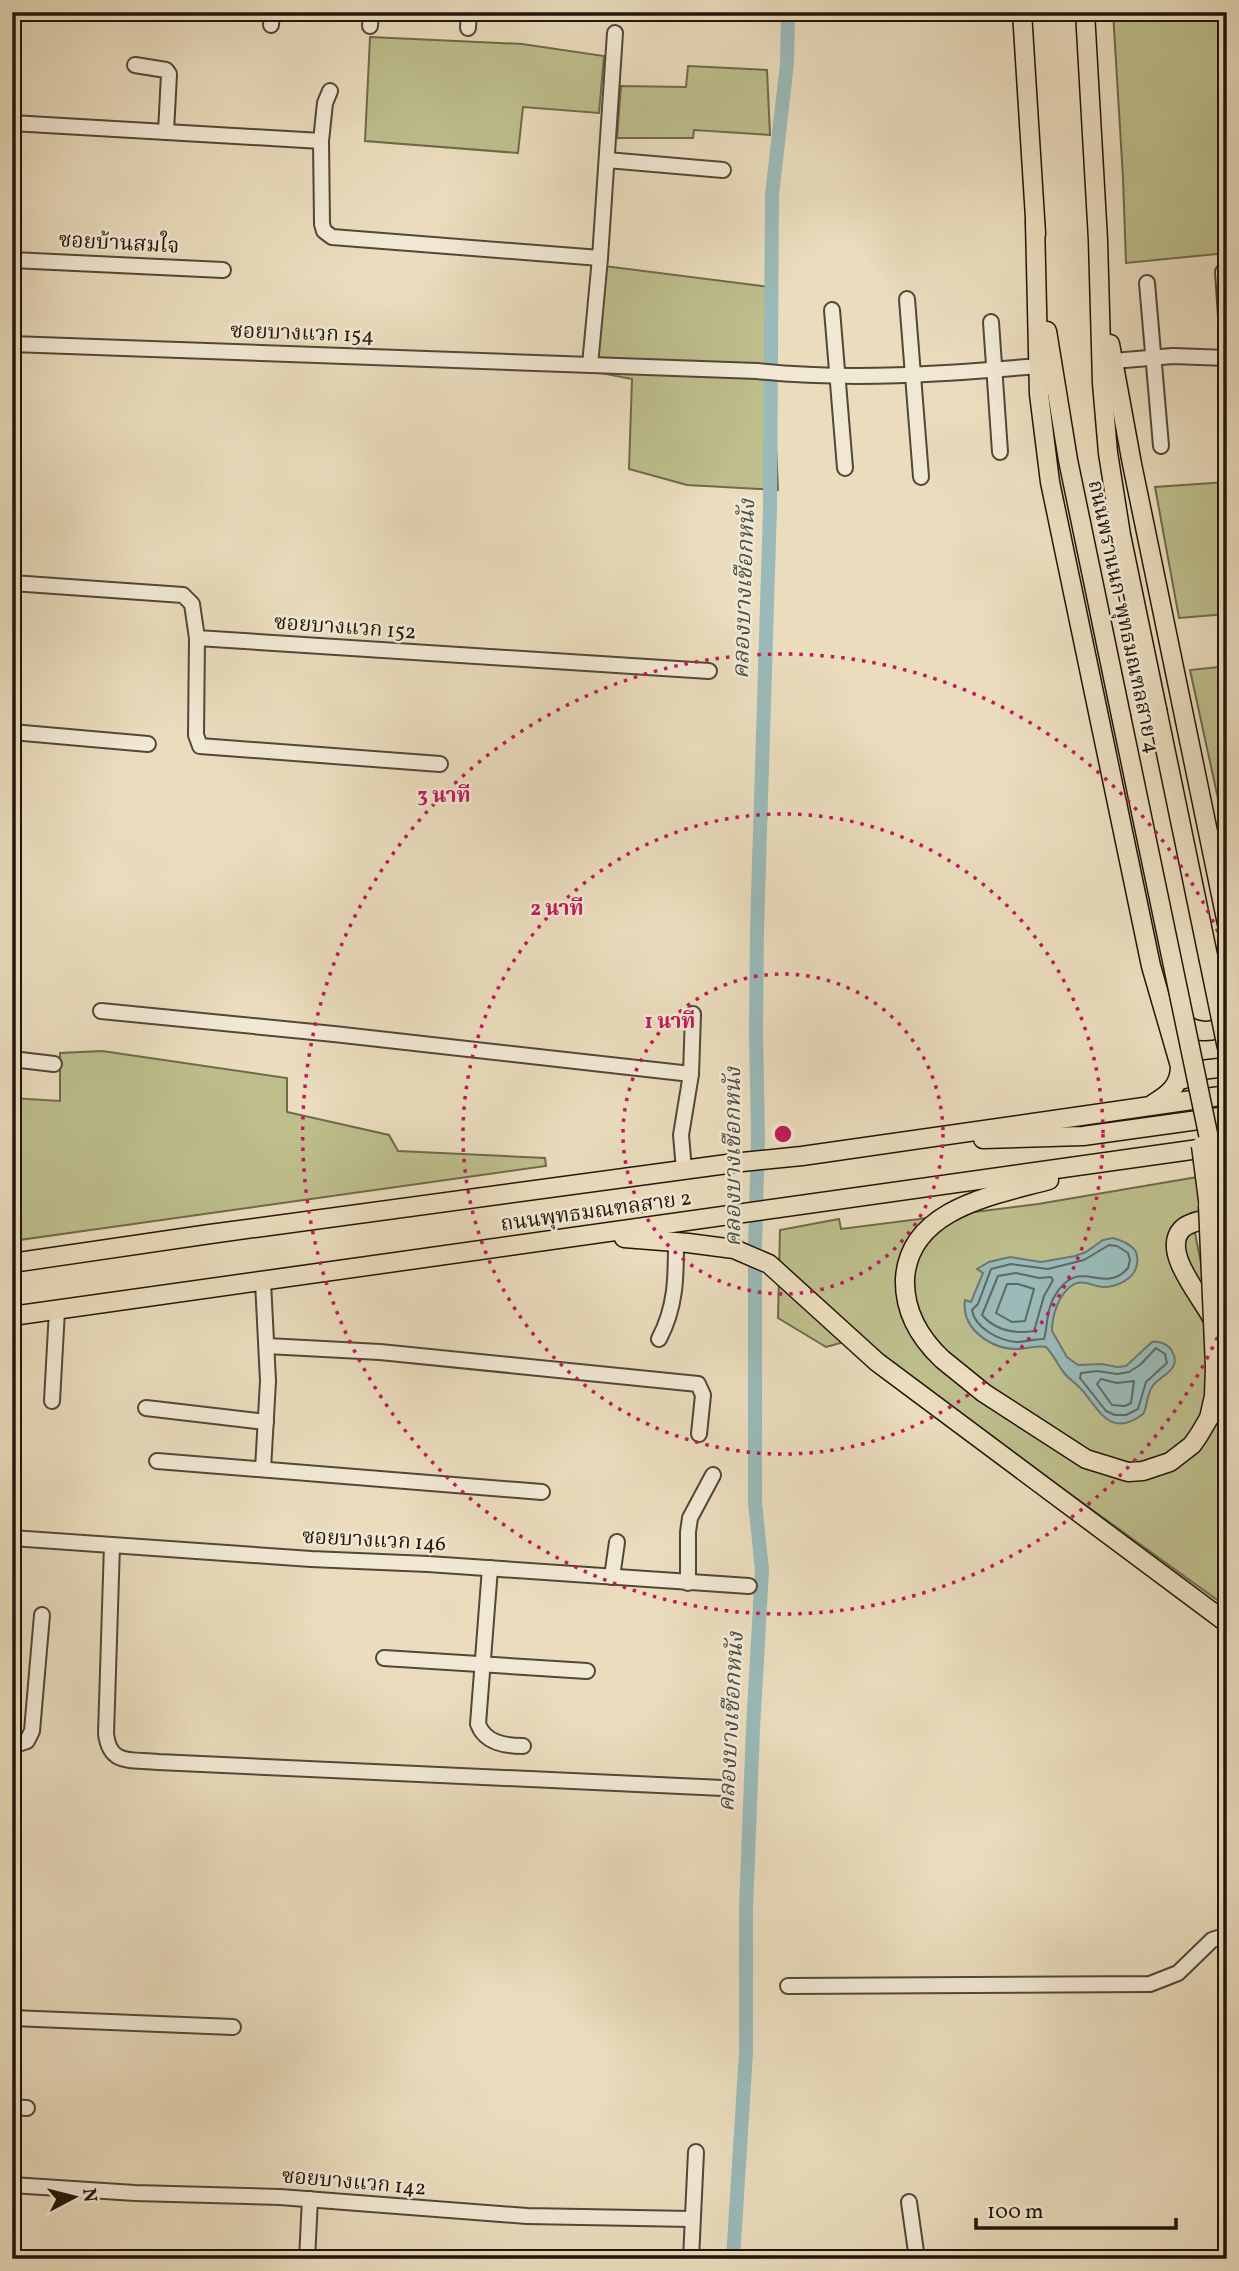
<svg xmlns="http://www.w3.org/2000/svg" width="1239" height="2271" font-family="Vollkorn,'Noto Serif Thai',serif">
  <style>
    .green { fill: #bdbe8c; stroke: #6e6a4b; stroke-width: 2 }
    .water { fill: #9abab9; stroke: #697873; stroke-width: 2 }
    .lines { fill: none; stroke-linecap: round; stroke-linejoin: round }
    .shore { stroke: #5d6862; stroke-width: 2 }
    .canal { stroke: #9abab9; stroke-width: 14 }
    .minor-casing { stroke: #524837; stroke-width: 18 }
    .major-casing { stroke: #20160a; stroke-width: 21 }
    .minor { stroke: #f1e8d4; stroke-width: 14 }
    .major { stroke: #eadcbd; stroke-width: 18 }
    .major-bridge-casing { stroke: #20160a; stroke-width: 21; stroke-linecap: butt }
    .major-bridge { stroke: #eadcbd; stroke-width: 18 }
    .ring { fill: none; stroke: #c2185b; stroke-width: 3.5; stroke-dasharray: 3.5 7 }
    .labels { text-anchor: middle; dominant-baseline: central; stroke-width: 5; stroke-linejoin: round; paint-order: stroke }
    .street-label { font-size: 21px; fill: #20160a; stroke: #f1e8d4 }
    .water-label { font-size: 23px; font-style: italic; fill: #4b4f47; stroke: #f1e8d4 }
    .centre { fill: #c2185b; stroke: #f1e8d4; stroke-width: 3.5 }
    .ring-label { font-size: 21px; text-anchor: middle; font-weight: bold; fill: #c2185b; stroke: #f1e8d4; stroke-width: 5; stroke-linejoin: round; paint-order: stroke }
  </style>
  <rect width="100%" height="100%" fill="#eadcbd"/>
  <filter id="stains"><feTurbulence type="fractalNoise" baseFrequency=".00286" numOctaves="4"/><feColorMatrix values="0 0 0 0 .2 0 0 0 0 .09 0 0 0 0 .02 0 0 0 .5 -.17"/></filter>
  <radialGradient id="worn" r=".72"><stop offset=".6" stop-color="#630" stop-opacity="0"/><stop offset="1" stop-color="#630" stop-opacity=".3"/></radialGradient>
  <g class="green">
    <polygon points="1113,12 1227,12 1227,253 1126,263 1123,178"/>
    <polygon points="370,37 522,44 604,56 599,113 523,107 518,153 365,141"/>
    <polygon points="688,66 767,70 770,135 694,130 693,138 617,138 621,86 686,87"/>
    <polygon points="604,266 769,287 778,490 687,485 629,469 632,379 590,371"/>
    <polygon points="1227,482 1227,614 1179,618 1155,487"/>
    <polygon points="1227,666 1227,840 1190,670"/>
    <polygon points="102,1051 287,1078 287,1112 389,1135 398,1151 545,1158 546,1166 12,1241 12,1098 60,1101 60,1053"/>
    <polygon points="1227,1172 1227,1206 1191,1213 1227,1393 1227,1607 855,1339 826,1347 778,1318 780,1230 839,1219 841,1229 1038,1204"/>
  </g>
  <path class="water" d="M 1113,1238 C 1120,1240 1128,1243 1133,1248 C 1137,1252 1138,1258 1137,1264 C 1135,1279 1117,1287 1103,1287 C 1091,1286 1082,1278 1071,1286 C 1058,1296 1052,1316 1052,1331 L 1067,1357 L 1078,1365 L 1102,1364 L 1117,1367 L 1126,1366 L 1152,1342 C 1160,1341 1168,1344 1172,1351 C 1183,1371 1159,1375 1152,1387 C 1146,1396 1148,1406 1143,1414 C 1111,1439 1099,1410 1082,1390 C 1077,1384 1070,1380 1065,1374 C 1058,1366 1054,1355 1046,1347 C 1036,1345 1027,1349 1017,1349 C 991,1349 961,1329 965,1300 L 971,1302 L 983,1273 L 977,1269 L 989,1262 L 1010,1257 L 1041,1262 L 1075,1256 L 1086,1252 L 1103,1240 Z"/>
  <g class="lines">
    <g class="shore">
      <path d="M 1109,1245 L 1117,1246 L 1128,1253 L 1130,1260 L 1128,1268 C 1103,1297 1079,1253 1054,1297 C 1046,1310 1048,1326 1044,1339 C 1035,1339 1025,1342 1016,1342 C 998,1340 975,1328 972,1310 L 978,1304 L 991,1269 L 1011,1264 L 1048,1269 L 1084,1260 Z"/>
      <path d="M 1016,1273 L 1039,1278 L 1051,1277 L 1053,1280 L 1044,1296 L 1034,1331 C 1014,1334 996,1331 982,1315 L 998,1276 Z"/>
      <polygon points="1007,1284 1018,1284 1034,1289 1025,1321 1012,1322 996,1313"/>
      <polygon points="1156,1348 1165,1354 1167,1363 1146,1382 1138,1409 1126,1415 1115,1415 1106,1411 1080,1378 1081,1373 1097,1371 1117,1374 1129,1372 1140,1365"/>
      <polygon points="1101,1379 1117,1383 1134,1381 1131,1403 1125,1406 1112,1405 1097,1384"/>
    </g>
    <polyline class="canal" points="733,2259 746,2053 746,1908 753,1729 762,1570 755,1502 755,1247 758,1139 756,1032 757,929 770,508 772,195 787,63 788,12"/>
    <g class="minor-casing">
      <g id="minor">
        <polyline points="271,25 272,12"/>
        <polyline points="370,26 371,12"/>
        <polyline points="468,28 469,12"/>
        <polyline points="135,65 166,70 169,74 166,132"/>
        <polyline points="330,91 325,103 321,141 322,224 324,231 332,237 600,258"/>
        <polyline points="12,123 321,141"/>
        <polyline points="607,160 723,170"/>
        <polyline points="12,260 223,270"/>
        <polyline points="1223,272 1227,331"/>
        <polyline points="1147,283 1161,446"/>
        <polyline points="907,299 921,477"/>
        <polyline points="832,310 845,468"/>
        <polyline points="991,322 1000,452"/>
        <path d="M 12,344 L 757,371 C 851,381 944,374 1038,366"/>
        <polyline points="1113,361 1173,356 1227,358"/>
        <polyline points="590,365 600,258 615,33"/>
        <polyline points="12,583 183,595 192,604 197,638 709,671"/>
        <polyline points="197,638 196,735 200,746 440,764"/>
        <polyline points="12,732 148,744"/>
        <polyline points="101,1011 334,1034 691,1074"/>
        <polyline points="12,1059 54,1064"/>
        <polyline points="684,1170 681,1135 691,1074 693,1014"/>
        <polyline points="263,1282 268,1381 263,1469"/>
        <path d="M 659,1339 C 676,1307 676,1277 676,1242"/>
        <polyline points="267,1346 380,1352 698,1384 703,1395 699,1434"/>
        <polyline points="52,1401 57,1310"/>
        <polyline points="146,1408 266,1422"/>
        <polyline points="157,1461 542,1492"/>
        <polyline points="12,1538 311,1559 428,1564 749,1586"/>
        <path d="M 112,1545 L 106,1734 C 110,1766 131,1759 158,1762 L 723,1788"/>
        <path d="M 490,1568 L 478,1724 C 485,1743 505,1746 523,1746"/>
        <polyline points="612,1577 617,1542"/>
        <polyline points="688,1583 688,1532 690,1518 713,1475"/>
        <polyline points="384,1658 587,1671"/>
        <polyline points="12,1746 27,1741 32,1731 42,1615"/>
        <polyline points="788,1986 1150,1984 1178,1973 1212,1940 1227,1935"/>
        <polyline points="12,2018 233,2027"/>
        <polyline points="12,2107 27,2108"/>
        <polyline points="12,2185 135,2193 280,2197 527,2216 692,2219"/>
        <polyline points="909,2202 917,2259"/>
        <polyline points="307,2259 310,2199"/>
        <polyline points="691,2259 696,2152"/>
      </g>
    </g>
    <g class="major-casing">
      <g id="major">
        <polyline points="1022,12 1036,234"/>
        <polyline points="1085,12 1098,240 1102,383 1108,453 1121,535 1157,709"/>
        <path d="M 1035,222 L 1039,394 L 1050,482 L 1151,966 L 1180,1066 C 1180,1086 1169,1094 1153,1104"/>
        <polyline points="1047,331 1068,460 1121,716"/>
        <polyline points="1110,344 1132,464 1227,924"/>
        <path d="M 1177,1018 C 1192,1032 1209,1036 1227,1024"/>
        <polyline points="1184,1079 1201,1070 1227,1067"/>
        <polyline points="983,1139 1083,1136 1227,1116"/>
        <path d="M 1223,1217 C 1211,1219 1191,1220 1182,1229 C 1159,1253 1207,1302 1216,1326 C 1221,1339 1224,1354 1227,1368"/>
        <polyline points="624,1238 688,1243 734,1249 769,1264 877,1362 1227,1623"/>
        <polyline points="12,1263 210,1234 742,1162 802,1156 1227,1095"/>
        <polyline points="12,1316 1227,1145"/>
        <path d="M 942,1359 C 920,1338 904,1311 905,1279 C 909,1208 995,1195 1049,1180"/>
      </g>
    </g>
    <use href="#minor" class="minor"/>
    <use href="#major" class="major"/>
    <g class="major-bridge-casing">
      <g id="major-bridge">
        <polyline points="1157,709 1227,1048"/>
        <polyline points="1121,716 1227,1225"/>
        <polyline points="1201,1146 1210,1215"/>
        <polyline points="1219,1260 1227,1298"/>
        <polyline points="942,1359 984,1393 1086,1459 1128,1472 1143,1471 1170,1462 1192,1445 1199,1435 1209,1418 1214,1396 1215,1367 1208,1205"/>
      </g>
    </g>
    <use href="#major-bridge" class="major-bridge"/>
  </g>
  <g class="ring">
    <circle cx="783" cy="1134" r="160"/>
    <circle cx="783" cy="1134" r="320"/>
    <path d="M1226 1318A480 480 0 1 1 1226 950"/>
  </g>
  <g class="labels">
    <g class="street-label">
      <text transform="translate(119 244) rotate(3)">ซอยบ้านสมใจ</text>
      <text transform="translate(302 334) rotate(2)">ซอยบางแวก 154</text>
      <text transform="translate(1123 617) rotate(78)">ถนนพรานนก-พุทธมณฑลสาย 4</text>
      <text transform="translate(345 628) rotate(4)">ซอยบางแวก 152</text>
      <text transform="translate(596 1212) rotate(-8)">ถนนพุทธมณฑลสาย 2</text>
      <text transform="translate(374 1541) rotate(3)">ซอยบางแวก 146</text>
      <text transform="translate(354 2183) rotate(5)">ซอยบางแวก 142</text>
    </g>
    <g class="water-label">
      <text transform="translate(745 589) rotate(-88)">คลองบางเชือกหนัง</text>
      <text transform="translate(734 1157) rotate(-90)">คลองบางเชือกหนัง</text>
      <text transform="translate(732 1722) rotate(-87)">คลองบางเชือกหนัง</text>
    </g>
  </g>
  <circle cx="783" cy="1134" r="10" class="centre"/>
  <g class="ring-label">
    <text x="444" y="802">3 นาที</text>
    <text x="557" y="915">2 นาที</text>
    <text x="670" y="1028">1 นาที</text>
  </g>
  <rect width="1239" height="2271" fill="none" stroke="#eadcbd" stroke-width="42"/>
  <rect x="14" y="14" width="1211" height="2243" fill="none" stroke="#20160a" stroke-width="3.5"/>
  <rect x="21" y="21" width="1197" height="2229" fill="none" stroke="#20160a" stroke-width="2"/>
  <g transform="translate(74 2197) rotate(83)" stroke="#f1e8d4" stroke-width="5" paint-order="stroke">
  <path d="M0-5L12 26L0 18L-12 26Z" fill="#20160a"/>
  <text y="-10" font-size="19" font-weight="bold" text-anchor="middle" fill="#20160a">N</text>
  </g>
  <path d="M976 2218v10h200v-10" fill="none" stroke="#20160a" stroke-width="3.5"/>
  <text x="987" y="2218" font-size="21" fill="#20160a" stroke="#f1e8d4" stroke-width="5" paint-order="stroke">100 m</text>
  <rect width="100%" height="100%" filter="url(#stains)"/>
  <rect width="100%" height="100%" fill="url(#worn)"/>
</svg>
